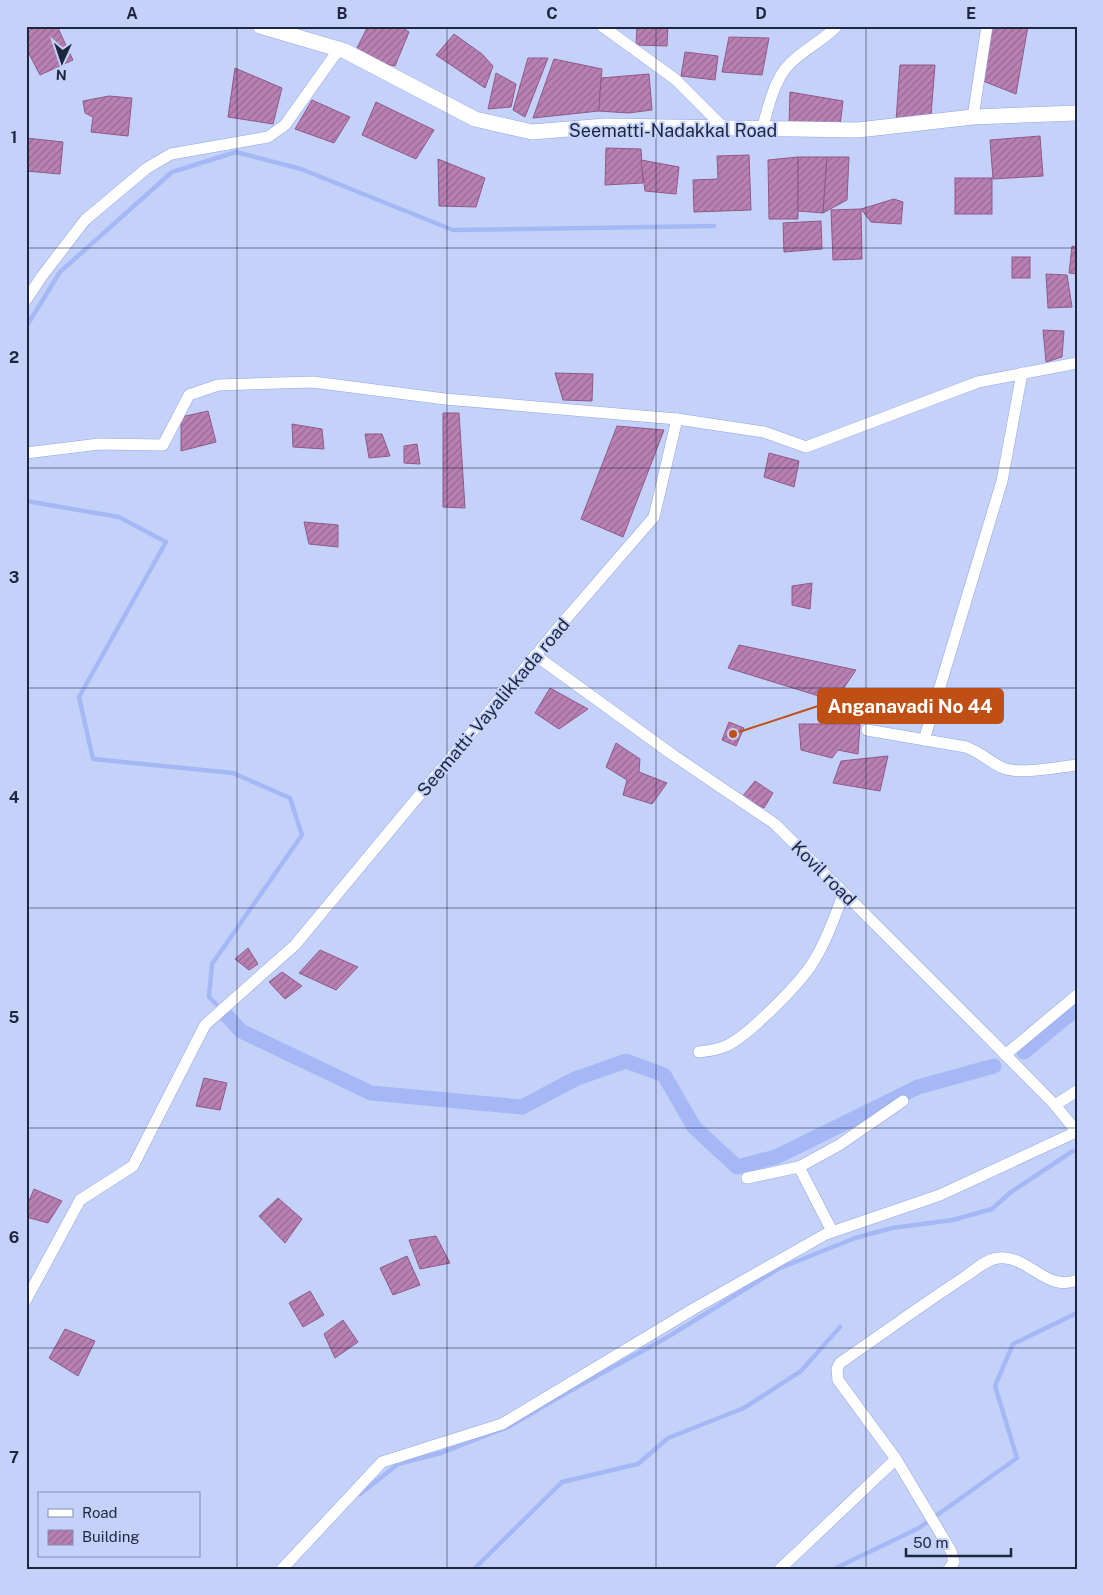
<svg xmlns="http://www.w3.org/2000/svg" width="1103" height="1595" font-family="'Public Sans',sans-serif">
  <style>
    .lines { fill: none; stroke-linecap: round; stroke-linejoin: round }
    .stream { stroke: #a5b8f5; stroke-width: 4.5 }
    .canal { stroke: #a5b8f5; stroke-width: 15 }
    .building { fill: url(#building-hatch); stroke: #8f5989 }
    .minor-casing { stroke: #91a5e5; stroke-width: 12 }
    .tertiary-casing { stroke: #91a5e5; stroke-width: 16 }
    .minor { stroke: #fff; stroke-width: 11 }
    .tertiary { stroke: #fff; stroke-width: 15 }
    .grid { fill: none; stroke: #1e263f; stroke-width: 1; stroke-opacity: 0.55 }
    .labels { text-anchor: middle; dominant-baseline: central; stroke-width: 4; stroke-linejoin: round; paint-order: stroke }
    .street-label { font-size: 18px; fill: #1e263f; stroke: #c4d2fa }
    .leader { fill: none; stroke: #c04f16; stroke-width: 2 }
    .callout-dot { fill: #c04f16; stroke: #c4d2fa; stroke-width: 2 }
    .callout { fill: #c04f16; stroke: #c04f16; stroke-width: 2 }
    .callout-label { font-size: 19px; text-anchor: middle; font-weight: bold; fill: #fff }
    .neatline { fill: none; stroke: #1e263f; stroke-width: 2 }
    .grid-label { font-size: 16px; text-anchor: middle; font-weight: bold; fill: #1e263f }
  </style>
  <defs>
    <pattern id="building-hatch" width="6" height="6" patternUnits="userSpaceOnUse" patternTransform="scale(1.25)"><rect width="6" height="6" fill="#b981b3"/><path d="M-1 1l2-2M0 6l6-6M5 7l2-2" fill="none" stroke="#966993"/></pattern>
  </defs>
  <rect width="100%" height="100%" fill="#c4d2fa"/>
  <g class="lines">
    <g class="stream">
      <polyline points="26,327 60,272 172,172 236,152 301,169 453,230 714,226"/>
      <polyline points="26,501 119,517 166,542 79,697 93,759 233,773 290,798 302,835 212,964 209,997 216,1004"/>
      <polyline points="360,1494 398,1464 441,1453 510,1426 568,1392 666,1338 778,1269 855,1238 892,1228 953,1220 992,1209 1011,1192 1073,1151"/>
      <polyline points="474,1569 562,1482 638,1464 668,1438 744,1408 801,1371 840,1327"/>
      <polyline points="834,1569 919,1528 1017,1458 995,1386 1013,1344 1077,1313"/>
    </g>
    <g class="canal">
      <polyline points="227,1016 241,1031 371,1093 522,1107 575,1079 626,1061 664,1075 694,1127 737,1167 776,1157 918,1087 994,1066"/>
      <polyline points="1024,1052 1077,1008"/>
    </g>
  </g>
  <g class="building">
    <polygon points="39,26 57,26 73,60 40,75 26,48 26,32"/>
    <polygon points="368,26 400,26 409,32 395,66 375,62 356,50"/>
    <polygon points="637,26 668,26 667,46 636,45"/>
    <polygon points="990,26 1028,26 1016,94 983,81"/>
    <polygon points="454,34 482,54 493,66 485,88 436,55"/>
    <polygon points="729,37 769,38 762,75 722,72"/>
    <polygon points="685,52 718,56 715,80 681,76"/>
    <polygon points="528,58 548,58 525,117 513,110"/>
    <polygon points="554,59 602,69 599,111 533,118"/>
    <polygon points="900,65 935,65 931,115 896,121"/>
    <polygon points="235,68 282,88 273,124 228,117"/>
    <polygon points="496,73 516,84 511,107 488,109"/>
    <polygon points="649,74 652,110 628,113 599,111 601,78"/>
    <polygon points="790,92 843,101 840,126 789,125"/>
    <polygon points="109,96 132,98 128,136 91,132 93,117 85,113 83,101"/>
    <polygon points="312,100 350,117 334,143 295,129"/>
    <polygon points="376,102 434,130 416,159 362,135"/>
    <polygon points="1040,136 1043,176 993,179 990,140"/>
    <polygon points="26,138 63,142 60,174 26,171"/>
    <polygon points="606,148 641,149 643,183 605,185"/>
    <polygon points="749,155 751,210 694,212 693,180 718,179 717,156"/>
    <polygon points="798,157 798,219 769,219 768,160"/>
    <polygon points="798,157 827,157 823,213 798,211"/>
    <polygon points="827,157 849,157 847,200 823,213"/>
    <polygon points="438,159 485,178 476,207 439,206"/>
    <polygon points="641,160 679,167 676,194 645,191"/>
    <rect x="955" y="178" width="37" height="36"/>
    <polygon points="894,199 903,202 901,224 871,222 861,209"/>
    <polygon points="861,209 862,259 833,260 831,210"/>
    <polygon points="821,221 822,249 784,252 783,223"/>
    <polygon points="1072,246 1077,247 1077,274 1069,273"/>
    <rect x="1012" y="257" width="18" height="21"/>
    <polygon points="1046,274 1067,275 1072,307 1048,308"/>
    <polygon points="1043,330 1064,331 1062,357 1046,362"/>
    <polygon points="555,373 593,374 592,401 563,400"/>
    <polygon points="208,411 216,442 181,451 181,417"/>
    <polygon points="443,413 459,413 465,508 443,507"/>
    <polygon points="292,424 322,429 324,449 293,447"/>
    <polygon points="617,426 664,430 623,537 581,519"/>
    <polygon points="365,434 382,434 390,456 369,458"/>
    <polygon points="417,444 420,464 404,463 404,446"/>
    <polygon points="769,453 799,461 794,487 764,477"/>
    <polygon points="304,522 338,525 338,547 309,544"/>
    <polygon points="812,583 810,609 792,605 792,586"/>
    <polygon points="739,645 856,670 835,701 728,668"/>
    <polygon points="550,688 588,709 559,729 535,713"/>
    <polygon points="729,722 744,728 736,746 722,740"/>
    <polygon points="799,724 860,724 858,754 838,750 832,758 801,750"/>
    <polygon points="616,743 640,759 639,772 667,783 652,804 623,795 627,780 606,767"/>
    <polygon points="888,756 880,791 833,783 841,761"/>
    <polygon points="755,781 773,793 764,808 742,797"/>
    <polygon points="248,948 258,964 249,970 235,959"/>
    <polygon points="320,950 358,967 336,990 299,973"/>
    <polygon points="282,972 302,986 285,999 269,982"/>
    <polygon points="204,1078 227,1083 220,1110 196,1106"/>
    <polygon points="34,1189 62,1201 48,1223 26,1217 26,1208"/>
    <polygon points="278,1198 302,1219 285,1243 259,1216"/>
    <polygon points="436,1236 450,1263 420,1269 409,1240"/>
    <polygon points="407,1256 420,1285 393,1295 380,1268"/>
    <polygon points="310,1291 324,1315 303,1327 289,1303"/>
    <polygon points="343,1320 358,1342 335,1358 324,1334"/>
    <polygon points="65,1329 95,1341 78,1376 49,1358"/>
  </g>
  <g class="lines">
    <g class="minor-casing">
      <g id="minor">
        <polyline points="602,26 675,79 724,128"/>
        <polyline points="973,117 987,26"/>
        <path d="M 762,129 C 768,109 773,84 786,68 C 800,51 822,42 837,26"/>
        <polyline points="26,300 42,276 85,220 147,168 171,154 268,137 285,125 339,49"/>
        <polyline points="26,453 99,444 163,445 189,395 218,385 313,382 445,399 677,419"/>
        <polyline points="535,655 673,755 775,824 993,1042 1055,1105 1077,1132"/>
        <path d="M 867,730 L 966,747 C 980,752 990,762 1003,768 C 1020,775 1058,767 1077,765"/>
        <polyline points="924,740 1002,481 1022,373"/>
        <path d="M 699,1052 C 709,1051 717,1050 726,1046 C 749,1035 795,988 810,967 C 825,945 834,918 844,893"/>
        <polyline points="1005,1055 1077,995"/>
        <polyline points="1055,1105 1077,1091"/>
        <polyline points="747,1178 799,1167"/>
        <polyline points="832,1231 799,1167 839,1145 903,1101"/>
        <polyline points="26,1300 80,1200 133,1166 205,1025 295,945 559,627 654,517 677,419 764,432 806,447 978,382 1077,363"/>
        <polyline points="282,1569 382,1462 502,1424 695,1308 826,1234 940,1195 1076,1132"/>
        <polyline points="780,1569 896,1459"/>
        <path d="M 949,1569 L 954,1562 L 951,1551 L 896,1459 L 838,1380 L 837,1369 L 840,1363 C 882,1334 923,1304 966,1276 C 975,1270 988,1258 999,1258 C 1028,1255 1047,1293 1077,1280"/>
      </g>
    </g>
    <g class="tertiary-casing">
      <polyline id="tertiary" points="260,26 345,51 475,119 532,132 606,126 858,130 973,117 1077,113"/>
    </g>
    <use href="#minor" class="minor"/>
    <use href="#tertiary" class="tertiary"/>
  </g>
  <path class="grid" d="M 237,26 L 237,1569M 447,26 L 447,1569M 656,26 L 656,1569M 866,26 L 866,1569M 26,248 L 1077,248M 26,468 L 1077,468M 26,688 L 1077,688M 26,908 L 1077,908M 26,1128 L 1077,1128M 26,1348 L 1077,1348"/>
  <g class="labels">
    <g class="street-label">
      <text x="673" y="130">Seematti-Nadakkal Road</text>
      <text transform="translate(493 707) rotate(-50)">Seematti- Vayalikkada road</text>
      <text transform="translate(824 873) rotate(45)">Kovil road</text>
    </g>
  </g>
  <path class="leader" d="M733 734L818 706"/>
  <circle class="callout-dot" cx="733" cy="734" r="5"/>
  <rect class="callout" x="818" y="689" width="185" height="34" rx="5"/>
  <g class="callout-label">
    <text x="910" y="713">Anganavadi No 44</text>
  </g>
  <rect width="1103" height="1595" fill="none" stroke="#c4d2fa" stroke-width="55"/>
  <rect x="38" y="1492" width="162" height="65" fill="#c4d2fa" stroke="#828daf"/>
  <rect x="48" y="1509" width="25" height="8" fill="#ffffff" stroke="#828daf"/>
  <text x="82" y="1518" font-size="15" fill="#1e263f">Road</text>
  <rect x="48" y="1530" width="25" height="15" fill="url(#building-hatch)" stroke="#828daf"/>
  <text x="82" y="1542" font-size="15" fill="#1e263f">Building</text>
  <g transform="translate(62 62) rotate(183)" stroke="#c4d2fa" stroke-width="4" paint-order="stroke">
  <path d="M0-4L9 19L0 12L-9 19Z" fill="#1e263f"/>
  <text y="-8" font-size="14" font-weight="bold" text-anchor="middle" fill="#1e263f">N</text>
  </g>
  <path d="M906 1548v8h105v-8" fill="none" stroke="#1e263f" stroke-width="2.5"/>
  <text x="913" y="1548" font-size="15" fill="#1e263f" stroke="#c4d2fa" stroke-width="4" paint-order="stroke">50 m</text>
  <rect x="28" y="28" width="1048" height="1540" class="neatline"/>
  <g class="grid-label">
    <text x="132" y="19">A</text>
    <text x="342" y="19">B</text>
    <text x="552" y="19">C</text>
    <text x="761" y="19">D</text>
    <text x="971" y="19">E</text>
    <text x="14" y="143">1</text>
    <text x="14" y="363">2</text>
    <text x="14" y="583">3</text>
    <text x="14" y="803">4</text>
    <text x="14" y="1023">5</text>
    <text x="14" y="1243">6</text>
    <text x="14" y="1463">7</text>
  </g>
</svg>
